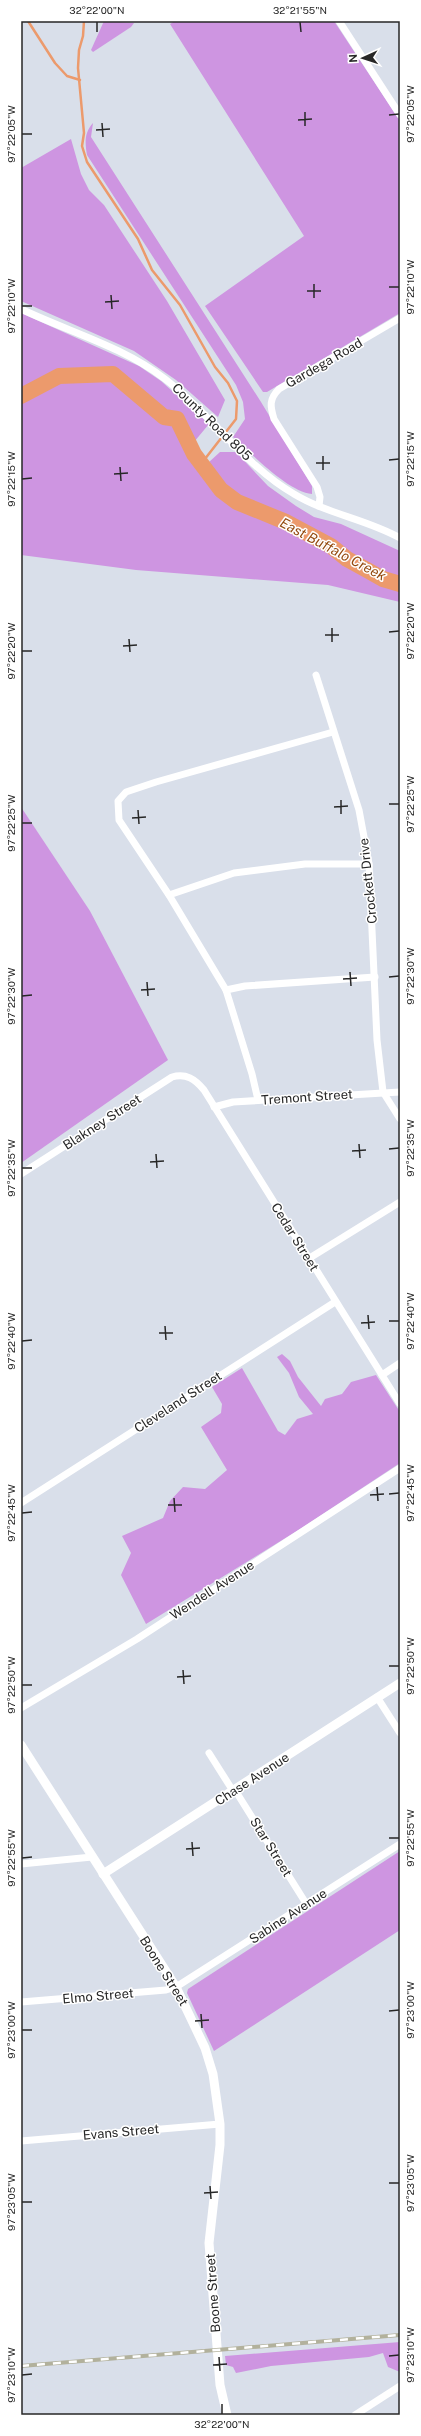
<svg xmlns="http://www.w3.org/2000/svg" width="421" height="2436" font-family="'Public Sans',sans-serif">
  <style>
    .green { fill: #ce95e1 }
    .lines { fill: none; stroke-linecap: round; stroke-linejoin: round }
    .stream { stroke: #ec9a6c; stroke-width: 2.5 }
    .river { stroke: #ec9a6c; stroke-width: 16 }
    .minor { stroke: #fff; stroke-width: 7 }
    .tertiary { stroke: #fff; stroke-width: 9 }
    .rail-casing { stroke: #b2b19c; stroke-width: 4 }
    .rail { stroke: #fff; stroke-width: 2.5; stroke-dasharray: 8; stroke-linecap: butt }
    .ticks { fill: none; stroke: #272727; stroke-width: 1.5 }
    .labels { text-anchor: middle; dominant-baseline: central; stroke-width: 3; stroke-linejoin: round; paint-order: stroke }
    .street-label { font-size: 13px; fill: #272727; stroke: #fff }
    .water-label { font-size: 14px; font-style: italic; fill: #944a0f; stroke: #fff }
    .neatline { fill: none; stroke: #272727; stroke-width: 1.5 }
    .ticks-label { font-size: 10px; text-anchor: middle; fill: #272727 }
  </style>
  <rect width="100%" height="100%" fill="#d9dfea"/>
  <g class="green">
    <polygon points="104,21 134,23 131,27 93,52 91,50"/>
    <polygon points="175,21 334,21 400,121 400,313 267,392 263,392 205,306 304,236 170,24"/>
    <path d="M 93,123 L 91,137 L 261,402 L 312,486 L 312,494 C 288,492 251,453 233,437 L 245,419 L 243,402 L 236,385 L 87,155 C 85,143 84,133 93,123 Z"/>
    <polygon points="71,139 81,174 89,190 104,205 167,301 225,400 218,417 176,380 134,351 21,301 21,168"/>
    <polygon points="21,313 139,366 161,381 209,424 194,442 208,463 220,452 236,452 268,486 296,506 314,517 341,524 400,551 400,602 328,585 136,570 21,555"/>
    <polygon points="21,807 90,911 168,1060 21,1163"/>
    <polygon points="282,1354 290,1361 298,1377 321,1406 325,1399 342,1394 351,1382 376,1375 400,1412 400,1463 300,1529 146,1624 121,1575 131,1553 122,1536 163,1518 170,1501 183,1487 205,1489 227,1470 201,1427 221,1413 222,1404 212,1387 242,1368 278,1431 285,1435 297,1419 313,1414 299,1397 289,1373 277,1357"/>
    <polygon points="400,1851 400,1930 214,2051 187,1993 188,1989"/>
    <polygon points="400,2342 400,2372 388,2367 383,2353 369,2357 271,2366 236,2373 233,2367 226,2365 225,2356"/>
  </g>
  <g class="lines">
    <g class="stream">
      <polyline points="28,21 55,63 67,76 80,80"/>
      <polyline points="84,21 83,36 79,50 78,68 84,133 82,146 87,162 138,239 152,270 180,305 215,367 228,383 237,401 236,419 201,464"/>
    </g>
    <polyline class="river" points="21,396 59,376 113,374 164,417 177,419 194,454 221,490 237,502 286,522 331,546 347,559 367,570 383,579 400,584"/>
    <g class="minor">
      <polyline points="339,21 400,115"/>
      <path d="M 21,309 C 69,332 122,346 165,379 C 210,413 246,467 294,494 C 327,514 366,519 400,538"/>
      <path d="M 319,506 L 320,497 L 317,487 L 274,419 C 270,406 269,399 279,389 L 400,318"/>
      <polyline points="316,675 359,810 369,864 377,1040 383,1092 400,1119"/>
      <polyline points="169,895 234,873 305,864 369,864"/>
      <polyline points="226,990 245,986 375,977"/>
      <polyline points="258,1100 252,1074 226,990 169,895 119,820 118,801 126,792 156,782 333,732"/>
      <polyline points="214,1107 233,1102 400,1092"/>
      <path d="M 21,1174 L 172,1077 C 186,1073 195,1079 204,1090 L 400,1404"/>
      <polyline points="308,1259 400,1202"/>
      <polyline points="382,1375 400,1363"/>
      <polyline points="21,1503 335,1302"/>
      <polyline points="377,1697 400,1733"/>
      <polyline points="21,1708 137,1639 400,1468"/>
      <polyline points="209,1753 233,1791"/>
      <polyline points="235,1790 307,1905"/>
      <polyline points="21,1864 92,1857"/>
      <polyline points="21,2002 166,1990 176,1987 400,1844"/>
      <polyline points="21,2141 220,2124"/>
      <polyline points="355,2415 400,2386"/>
    </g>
    <g class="tertiary">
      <polyline points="21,1745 176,1987 205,2048 213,2074 220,2124 220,2145 209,2243 220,2385 227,2415"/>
      <polyline points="103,1874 400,1683"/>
    </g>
    <g class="rail-casing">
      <polyline id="rail" points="21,2366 400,2335"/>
    </g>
    <use href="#rail" class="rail"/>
  </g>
  <path class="ticks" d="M 97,22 L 97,32M 300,22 L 301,32M 305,112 L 305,126M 389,115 L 399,114M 298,120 L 312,119M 102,123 L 103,137M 96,130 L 110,129M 22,134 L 32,134M 314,284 L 314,298M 389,287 L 399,287M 307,291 L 321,291M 111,295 L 112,309M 105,302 L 119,301M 22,306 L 32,306M 323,456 L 323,470M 389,460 L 399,459M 316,463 L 330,463M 120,467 L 121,481M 114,474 L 128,473M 22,479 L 32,478M 332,628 L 332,642M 389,632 L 399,631M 325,635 L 339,635M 129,639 L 130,652M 123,646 L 137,645M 22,651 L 32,651M 341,800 L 341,814M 389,804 L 399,804M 334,807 L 348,806M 138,810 L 139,824M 132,818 L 146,817M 22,823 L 32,823M 350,972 L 351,986M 389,977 L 399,976M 343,979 L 357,978M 147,982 L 148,996M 141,990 L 155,989M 22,996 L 32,995M 359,1144 L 360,1158M 389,1149 L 399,1148M 352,1151 L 366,1150M 156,1154 L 157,1168M 150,1162 L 164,1161M 22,1168 L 32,1168M 368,1315 L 369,1329M 389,1321 L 399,1321M 361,1323 L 375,1322M 165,1326 L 166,1340M 159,1333 L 173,1333M 22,1341 L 32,1340M 377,1487 L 378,1501M 389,1494 L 399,1493M 370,1495 L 384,1494M 174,1498 L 175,1512M 168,1505 L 182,1505M 22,1513 L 32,1512M 389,1666 L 399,1666M 183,1670 L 184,1684M 177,1677 L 191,1676M 22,1685 L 32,1685M 389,1838 L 399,1838M 192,1842 L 193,1856M 186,1849 L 200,1848M 22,1858 L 32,1857M 389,2011 L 399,2010M 201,2014 L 202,2028M 195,2021 L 209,2020M 22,2030 L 32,2030M 389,2183 L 399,2183M 210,2186 L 211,2199M 204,2193 L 218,2192M 22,2202 L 32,2202M 389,2356 L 399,2355M 219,2357 L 220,2371M 213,2365 L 227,2364M 22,2375 L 32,2374M 222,2404 L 222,2414"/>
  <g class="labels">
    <g class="street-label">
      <text transform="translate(324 363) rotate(-30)">Gardega Road</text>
      <text transform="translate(212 422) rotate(44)">County Road 805</text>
      <text transform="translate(368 881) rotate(-96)">Crockett Drive</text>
      <text transform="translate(307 1097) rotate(-4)">Tremont Street</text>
      <text transform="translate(102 1122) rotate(-33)">Blakney Street</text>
      <text transform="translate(295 1237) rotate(58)">Cedar Street</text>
      <text transform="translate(178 1402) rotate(-33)">Cleveland Street</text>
      <text transform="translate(212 1590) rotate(-33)">Wendell Avenue</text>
      <text transform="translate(252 1779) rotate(-33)">Chase Avenue</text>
      <text transform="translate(271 1847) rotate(58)">Star Street</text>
      <text transform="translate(288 1916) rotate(-33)">Sabine Avenue</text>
      <text transform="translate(164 1971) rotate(58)">Boone Street</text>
      <text transform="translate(98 1996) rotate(-5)">Elmo Street</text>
      <text transform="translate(121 2132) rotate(-5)">Evans Street</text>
      <text transform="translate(213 2293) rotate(-94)">Boone Street</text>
    </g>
    <g class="water-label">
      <text transform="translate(333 549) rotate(28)">East Buffalo Creek</text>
    </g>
  </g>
  <rect width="421" height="2436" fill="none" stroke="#ffffff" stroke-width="44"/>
  <g transform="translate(363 58) rotate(267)" stroke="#ffffff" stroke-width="3" paint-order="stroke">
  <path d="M0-3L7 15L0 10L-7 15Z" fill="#272727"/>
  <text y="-6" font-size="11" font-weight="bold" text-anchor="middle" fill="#272727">N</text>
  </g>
  <rect x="22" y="22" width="377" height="2392" class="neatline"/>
  <g class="ticks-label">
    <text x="97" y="14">32°22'00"N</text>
    <text x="300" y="14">32°21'55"N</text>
    <text transform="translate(410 114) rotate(-90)" y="4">97°22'05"W</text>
    <text transform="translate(11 134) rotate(-90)" y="4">97°22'05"W</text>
    <text transform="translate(410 287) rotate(-90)" y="4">97°22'10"W</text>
    <text transform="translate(11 306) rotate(-90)" y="4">97°22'10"W</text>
    <text transform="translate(410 459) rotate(-90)" y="4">97°22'15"W</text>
    <text transform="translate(11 479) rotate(-90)" y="4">97°22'15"W</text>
    <text transform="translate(410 631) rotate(-90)" y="4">97°22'20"W</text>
    <text transform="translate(11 651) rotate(-90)" y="4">97°22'20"W</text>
    <text transform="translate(410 804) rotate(-90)" y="4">97°22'25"W</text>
    <text transform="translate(11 823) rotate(-90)" y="4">97°22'25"W</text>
    <text transform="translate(410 976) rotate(-90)" y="4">97°22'30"W</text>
    <text transform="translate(11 996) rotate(-90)" y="4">97°22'30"W</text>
    <text transform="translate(410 1148) rotate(-90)" y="4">97°22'35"W</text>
    <text transform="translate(11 1168) rotate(-90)" y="4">97°22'35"W</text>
    <text transform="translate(410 1321) rotate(-90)" y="4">97°22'40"W</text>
    <text transform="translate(11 1341) rotate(-90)" y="4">97°22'40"W</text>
    <text transform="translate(410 1493) rotate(-90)" y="4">97°22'45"W</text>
    <text transform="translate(11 1513) rotate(-90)" y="4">97°22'45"W</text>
    <text transform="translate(410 1666) rotate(-90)" y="4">97°22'50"W</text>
    <text transform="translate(11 1685) rotate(-90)" y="4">97°22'50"W</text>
    <text transform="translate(410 1838) rotate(-90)" y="4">97°22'55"W</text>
    <text transform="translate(11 1858) rotate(-90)" y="4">97°22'55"W</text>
    <text transform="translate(410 2010) rotate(-90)" y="4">97°23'00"W</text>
    <text transform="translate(11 2030) rotate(-90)" y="4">97°23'00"W</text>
    <text transform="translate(410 2183) rotate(-90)" y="4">97°23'05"W</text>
    <text transform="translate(11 2202) rotate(-90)" y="4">97°23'05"W</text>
    <text transform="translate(410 2355) rotate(-90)" y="4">97°23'10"W</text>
    <text transform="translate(11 2375) rotate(-90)" y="4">97°23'10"W</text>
    <text x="222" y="2428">32°22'00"N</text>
  </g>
</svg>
